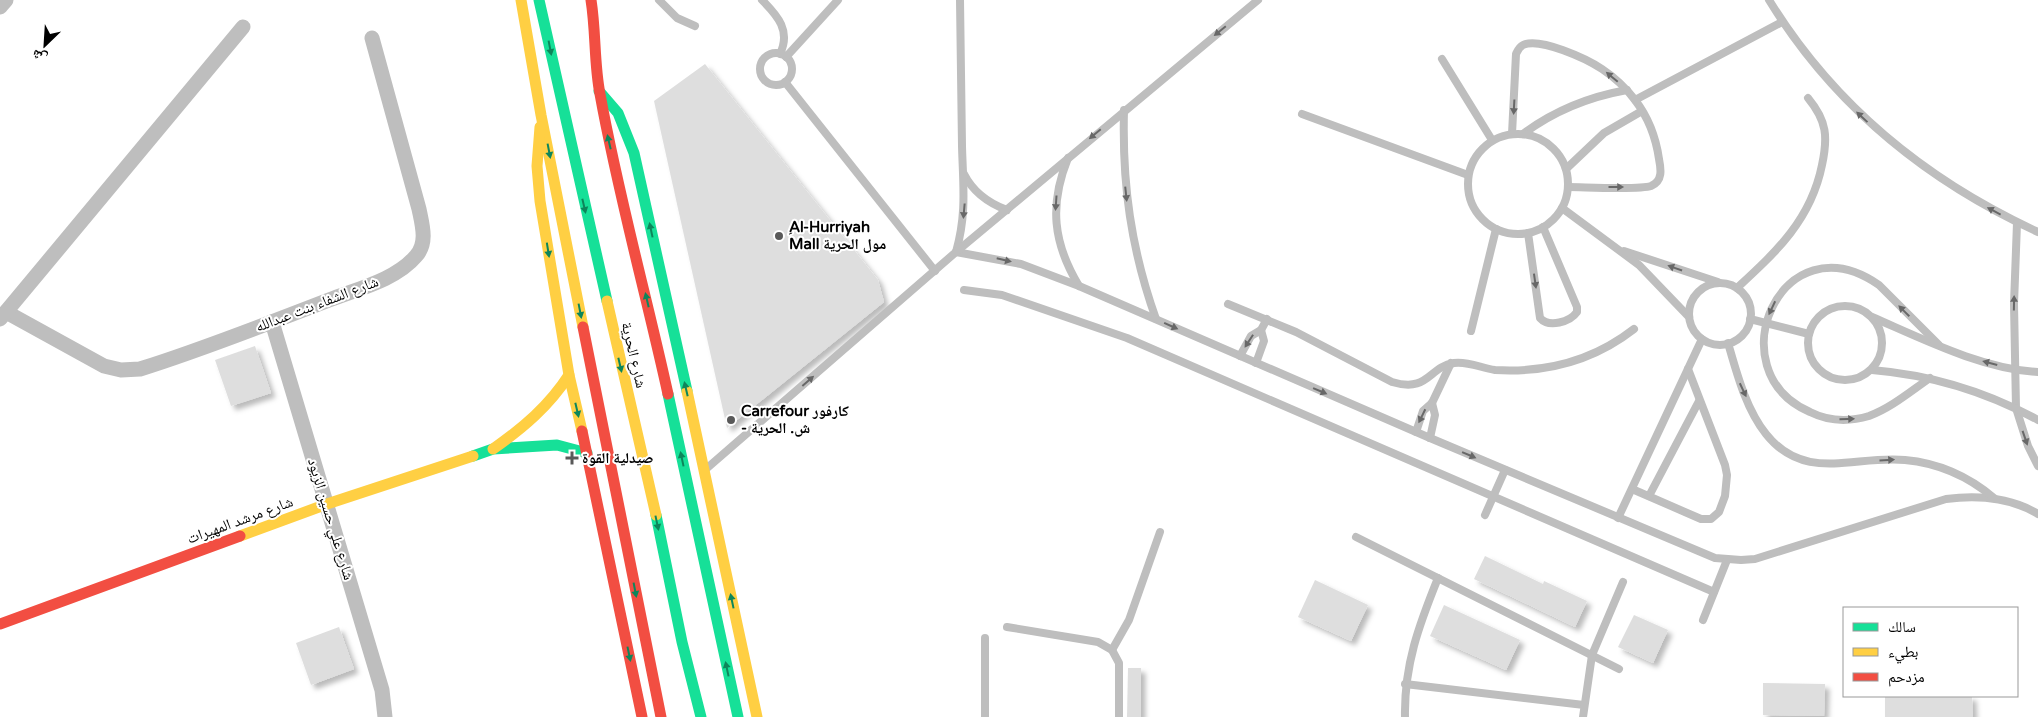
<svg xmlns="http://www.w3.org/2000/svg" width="2038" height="717" font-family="'Varela Round','Noto Naskh Arabic',sans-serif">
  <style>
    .building { fill: #dedede; filter: url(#shadow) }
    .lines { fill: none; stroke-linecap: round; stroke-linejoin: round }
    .lane { stroke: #bebebe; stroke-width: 8 }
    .street { stroke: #bebebe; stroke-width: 15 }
    .fast { stroke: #16e098; stroke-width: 11 }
    .slow { stroke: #ffcf43; stroke-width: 11 }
    .jam { stroke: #f24e42; stroke-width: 11 }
    .oneway { fill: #686868 }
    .oneway2 { fill: #0d865b }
    .poi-dot { fill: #595959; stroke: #fff; stroke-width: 2 }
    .labels { text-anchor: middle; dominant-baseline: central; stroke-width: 4; stroke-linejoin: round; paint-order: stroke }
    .poi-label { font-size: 15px; font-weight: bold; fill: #000; stroke: #fff; text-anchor: start }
    .street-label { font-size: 15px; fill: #000; stroke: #fff }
  </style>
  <defs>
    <filter id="shadow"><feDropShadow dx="4.5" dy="4.5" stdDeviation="2.5" flood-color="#0004"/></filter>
  </defs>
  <rect width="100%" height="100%" fill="#fff"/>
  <g class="building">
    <polygon points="705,64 878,280 884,302 727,428 654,101"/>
    <polygon points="255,346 271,393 231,406 215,360"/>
    <polygon points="1485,556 1543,584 1544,581 1587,601 1575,627 1474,579"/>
    <polygon points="1315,580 1368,605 1351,641 1298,617"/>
    <polygon points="1444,605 1520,640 1506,670 1430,636"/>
    <polygon points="1634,615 1668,630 1653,663 1618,647"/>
    <polygon points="339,627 354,669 311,685 296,643"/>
    <polygon points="1128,668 1141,668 1141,717 1127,717"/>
    <polygon points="1763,683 1825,684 1824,716 1763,715"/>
    <polygon points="1885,696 1972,696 1973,717 1885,717"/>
  </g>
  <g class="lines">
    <g class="lane">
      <polyline points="659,0 677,18 695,26"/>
      <path d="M 762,0 C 778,16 791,31 780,54"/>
      <path d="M 1769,0 C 1834,106 1925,180 2038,232"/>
      <circle cx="776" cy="69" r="16"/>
      <polyline points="786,57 838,0"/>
      <polyline points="1442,59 1492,140"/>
      <polyline points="785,82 935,271"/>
      <polyline points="1635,100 1782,22"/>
      <path d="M 1124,110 C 1122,184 1131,249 1156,319"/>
      <polyline points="1302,114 1468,175"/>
      <path d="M 1512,134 L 1516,54 C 1518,50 1519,47 1523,45 C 1540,37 1587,59 1602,69 C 1614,77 1626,88 1635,100 C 1648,117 1656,138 1659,159 C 1661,169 1663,181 1651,186 C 1640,190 1584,187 1568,187"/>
      <path d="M 1523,134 C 1555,110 1588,97 1627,90"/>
      <circle cx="1518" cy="184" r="50"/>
      <path d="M 1068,158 C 1049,205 1053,243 1079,286"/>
      <polyline points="1566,169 1604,133 1642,111"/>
      <path d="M 964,174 C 973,192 988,203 1007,210"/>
      <polyline points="1562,208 1639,265 1689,317"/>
      <polyline points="2017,223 2014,304 2016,408 2028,446 2038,466"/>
      <path d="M 1528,233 L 1540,318 C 1549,328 1570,322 1577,312 L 1577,307 L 1543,227"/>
      <polyline points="1624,251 1718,282"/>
      <path d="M 956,252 L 1021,264 L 1079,286 L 1430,438 L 1715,558 L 1741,560 L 1755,559 L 1946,499 C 1978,495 2010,497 2038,514"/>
      <path d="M 956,252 C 967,213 963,185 962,146 C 961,97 961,49 960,0"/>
      <circle cx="1720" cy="314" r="31"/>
      <path d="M 1737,288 C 1776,252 1811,220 1822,165 C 1828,137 1827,121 1808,98"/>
      <polyline points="964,290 1002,295 1127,338 1714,592"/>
      <path d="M 1228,304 L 1296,332 L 1392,382 C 1429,393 1428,367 1454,363 C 1468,361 1481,368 1495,370 C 1546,373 1593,361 1634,329"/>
      <circle cx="1845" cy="343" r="37"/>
      <path d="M 1872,317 C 1923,339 1982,369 2038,372"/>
      <polyline points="1750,319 1809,334"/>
      <polyline points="1471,331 1496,229"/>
      <path d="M 1728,343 C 1737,374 1746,409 1766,434 C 1805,483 1854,455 1905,460 C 1938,463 1968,476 1994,498"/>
      <polyline points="1240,356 1251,336 1261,330 1267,319"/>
      <polyline points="1256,363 1264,341 1261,330"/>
      <path d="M 1872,370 C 1932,375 1985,391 2038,420"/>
      <path d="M 1930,378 C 1911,391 1891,408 1869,416 C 1849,422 1828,421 1810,412 C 1715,371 1781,217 1879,285 L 1939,345"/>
      <polyline points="1416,432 1423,411 1432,403 1451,363"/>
      <polyline points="1430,438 1435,415 1432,403"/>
      <polyline points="706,469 956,252 1258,0"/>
      <polyline points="1632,489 1701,519 1711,519 1719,512 1725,496 1727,475 1725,465 1688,369"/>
      <polyline points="1649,496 1699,401"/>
      <polyline points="1485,515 1505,470"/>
      <polyline points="1618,518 1702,339"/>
      <polyline points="1356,537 1619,669"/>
      <polyline points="1703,620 1727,560"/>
      <polyline points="1007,627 1098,642 1112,650 1119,663 1119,717"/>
      <polyline points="985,638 985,717"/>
      <polyline points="1112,650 1129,620 1160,532"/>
      <polyline points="1405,684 1584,705"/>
      <path d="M 1405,717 C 1404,665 1419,625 1438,578"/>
      <polyline points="1583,717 1592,655 1623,582"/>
    </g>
    <g class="street">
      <polyline points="0,7 6,0"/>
      <path d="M 6,312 L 104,366 L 121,370 L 140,369 C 204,349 266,324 329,300 C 357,289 396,280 416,256 C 428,243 422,224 419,209 L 372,38"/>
      <polyline points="0,319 243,27"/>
      <polyline points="272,322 382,690 385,717"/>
    </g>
    <g class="fast">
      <polyline points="539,0 607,301"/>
      <polyline points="599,91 618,113 634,153 687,391"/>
      <polyline points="668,394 738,717"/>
      <polyline points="473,456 493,449 557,445 587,453"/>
      <polyline points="656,515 682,642 701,717"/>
    </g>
    <g class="slow">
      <polyline points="521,0 541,115 583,327"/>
      <polyline points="540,127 537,166 540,201 569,375 582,431"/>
      <polyline points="607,301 656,515"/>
      <polyline points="687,391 757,717"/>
      <path d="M 493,449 C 523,428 549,406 569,375"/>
      <polyline points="240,536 327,504 473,456"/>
    </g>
    <g class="jam">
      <path d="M 591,0 C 596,31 594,64 600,94 C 618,194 646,294 668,394"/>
      <polyline points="583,327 661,717"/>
      <polyline points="582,431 642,717"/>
      <polyline points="0,624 240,536"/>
    </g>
  </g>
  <defs><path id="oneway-solid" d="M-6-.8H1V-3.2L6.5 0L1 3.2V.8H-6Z" transform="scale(1.25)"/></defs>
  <g class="oneway">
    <use href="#oneway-solid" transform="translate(1220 31) rotate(141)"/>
    <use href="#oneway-solid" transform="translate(1612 77) rotate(-140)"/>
    <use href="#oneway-solid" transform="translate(1514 107) rotate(93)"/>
    <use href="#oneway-solid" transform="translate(1862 117) rotate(-137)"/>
    <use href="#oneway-solid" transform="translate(1095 134) rotate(140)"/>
    <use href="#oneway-solid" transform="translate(1616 187)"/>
    <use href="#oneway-solid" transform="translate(1126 194) rotate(84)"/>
    <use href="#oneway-solid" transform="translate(1056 203) rotate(94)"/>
    <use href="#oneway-solid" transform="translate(964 211) rotate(95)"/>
    <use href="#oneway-solid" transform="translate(1994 211) rotate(-152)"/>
    <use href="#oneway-solid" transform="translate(1004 260) rotate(13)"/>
    <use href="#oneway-solid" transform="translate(1675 268) rotate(-161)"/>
    <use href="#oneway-solid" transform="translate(1535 281) rotate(82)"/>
    <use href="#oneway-solid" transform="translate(2014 303) rotate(-89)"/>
    <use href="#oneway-solid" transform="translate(1772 308) rotate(115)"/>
    <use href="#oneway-solid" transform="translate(1904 311) rotate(-135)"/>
    <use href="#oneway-solid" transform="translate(1171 326) rotate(24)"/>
    <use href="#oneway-solid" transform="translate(1249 341) rotate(123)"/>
    <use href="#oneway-solid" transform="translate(1990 363) rotate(-165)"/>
    <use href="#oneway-solid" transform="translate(808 381) rotate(-41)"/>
    <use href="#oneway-solid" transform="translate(1743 390) rotate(65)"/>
    <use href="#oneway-solid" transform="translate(1320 391) rotate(23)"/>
    <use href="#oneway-solid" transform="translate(1422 416) rotate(116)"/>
    <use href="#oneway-solid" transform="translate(1847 419) rotate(-2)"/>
    <use href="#oneway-solid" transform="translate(2025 438) rotate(71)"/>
    <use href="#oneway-solid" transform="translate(1469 455) rotate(23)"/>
    <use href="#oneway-solid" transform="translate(1887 460) rotate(-3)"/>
  </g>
  <g class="oneway2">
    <use href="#oneway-solid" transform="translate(550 48) rotate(79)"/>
    <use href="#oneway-solid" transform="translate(609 142) rotate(-103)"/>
    <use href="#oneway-solid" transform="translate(549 151) rotate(79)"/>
    <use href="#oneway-solid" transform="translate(584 206) rotate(77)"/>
    <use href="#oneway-solid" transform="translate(651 230) rotate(-102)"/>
    <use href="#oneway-solid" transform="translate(548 250) rotate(81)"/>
    <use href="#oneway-solid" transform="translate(647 300) rotate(-103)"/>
    <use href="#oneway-solid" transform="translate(580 311) rotate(79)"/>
    <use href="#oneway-solid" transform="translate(620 365) rotate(77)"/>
    <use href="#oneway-solid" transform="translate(686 389) rotate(-103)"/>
    <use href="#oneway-solid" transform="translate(577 410) rotate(77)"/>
    <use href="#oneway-solid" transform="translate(682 459) rotate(-102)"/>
    <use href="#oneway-solid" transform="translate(657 523) rotate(78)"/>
    <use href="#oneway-solid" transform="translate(635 590) rotate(79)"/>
    <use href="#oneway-solid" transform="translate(732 601) rotate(-102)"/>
    <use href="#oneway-solid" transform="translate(629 654) rotate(78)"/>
    <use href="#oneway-solid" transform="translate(727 669) rotate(-102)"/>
  </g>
  <g class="poi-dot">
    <circle cx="779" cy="236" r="5"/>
    <circle cx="731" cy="420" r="5"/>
    <path d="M569.5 450.5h5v5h5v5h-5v5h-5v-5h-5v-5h5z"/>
  </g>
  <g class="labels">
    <g class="poi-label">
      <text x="789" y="227">ِAl-Hurriyah<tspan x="789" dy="17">Mall مول الحرية</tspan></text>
      <text x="741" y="411">Carrefour كارفور<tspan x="741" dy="17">- ش. الحرية</tspan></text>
      <text x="582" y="458">صيدلية القوة</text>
    </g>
    <g class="street-label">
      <text transform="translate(317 304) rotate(-21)">شارع الشفاء بنت عبدالله</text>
      <text transform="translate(634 355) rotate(77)">شارع الحرية</text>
      <text transform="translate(331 519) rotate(73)">شارع علي حسين الزيود</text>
      <text transform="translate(240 520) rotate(-20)">شارع مرشد المهيرات</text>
    </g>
  </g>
  <rect x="1843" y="607" width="175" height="90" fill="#ffffff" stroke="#999999"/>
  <rect x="1853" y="623" width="25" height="8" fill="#16e098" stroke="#999999"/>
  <text x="1888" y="632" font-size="15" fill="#000000">سالك</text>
  <rect x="1853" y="648" width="25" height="8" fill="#ffcf43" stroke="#999999"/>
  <text x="1888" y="657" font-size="15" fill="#000000">بطيء</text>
  <rect x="1853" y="673" width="25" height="8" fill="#f24e42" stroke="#999999"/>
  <text x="1888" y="682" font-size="15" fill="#000000">مزدحم</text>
  <g transform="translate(45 45) rotate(205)" stroke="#ffffff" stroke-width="4" paint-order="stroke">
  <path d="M0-4L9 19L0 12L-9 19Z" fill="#000000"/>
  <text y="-8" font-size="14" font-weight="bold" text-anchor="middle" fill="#000000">ش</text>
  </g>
</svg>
